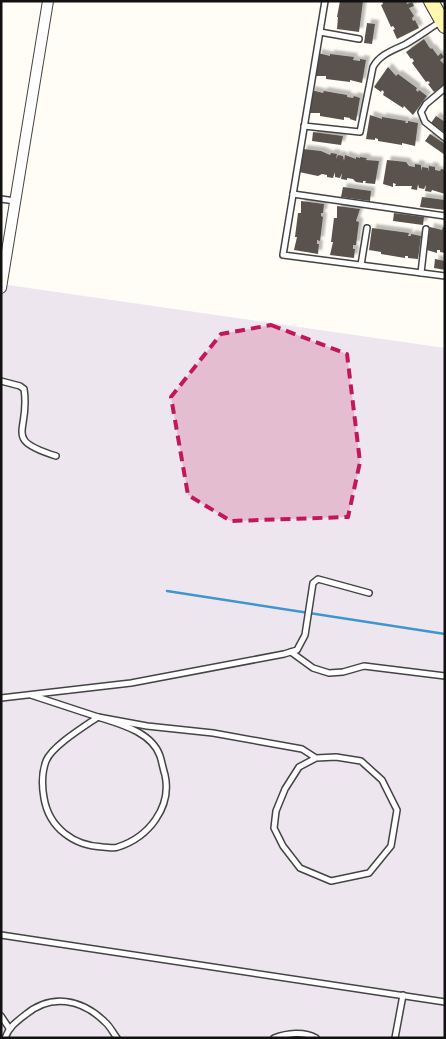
<svg xmlns="http://www.w3.org/2000/svg" width="446" height="1039" font-family="Literata,serif">
  <style>
    .industrial { fill: #eee6ef }
    .lines { fill: none; stroke-linecap: round; stroke-linejoin: round }
    .stream { stroke: #3f96cf; stroke-width: 2.5 }
    .building { fill: #5a524d; filter: url(#shadow) }
    .lane-casing { stroke: #444; stroke-width: 8 }
    .street-casing { stroke: #444; stroke-width: 12 }
    .secondary-casing { stroke: #333; stroke-width: 16 }
    .lane { stroke: #fff; stroke-width: 5 }
    .street { stroke: #fff; stroke-width: 10 }
    .secondary { stroke: #fff6b0; stroke-width: 14 }
    .marked { fill: #c2185b; fill-opacity: 0.2; stroke: #c2185b; stroke-width: 4; stroke-dasharray: 10 6; stroke-linejoin: round }
  </style>
  <defs>
    <filter id="shadow"><feDropShadow dx="4" dy="-4" stdDeviation="1" flood-color="#0004"/></filter>
  </defs>
  <rect width="100%" height="100%" fill="#fffdf5"/>
  <polygon class="industrial" points="1,284 445,348 445,1038 1,1038"/>
  <g class="lines">
    <polyline class="stream" points="167,591 445,634"/>
  </g>
  <g class="building">
    <polygon points="340,1 363,1 359,32 337,29 338,17 337,17"/>
    <polygon points="382,1 406,1 407,4 412,2 414,6 409,8 414,16 412,18 413,21 415,20 419,28 397,39 393,30 395,29 393,26 391,27 381,5 383,4"/>
    <polygon points="367,23 375,24 372,44 364,43"/>
    <polygon points="424,39 429,47 431,49 432,48 438,56 441,53 444,57 440,60 445,65 445,84 434,92 428,84 430,83 428,81 426,82 412,63 414,61 412,58 411,59 406,52"/>
    <polygon points="318,53 330,56 330,54 354,57 353,60 360,61 360,59 366,60 362,83 350,80 350,82 326,79 326,76 314,76"/>
    <polygon points="388,67 396,76 398,74 417,88 416,90 418,92 419,90 427,96 413,115 404,106 403,108 383,95 384,92 382,90 381,92 374,87"/>
    <polygon points="311,90 323,93 324,91 347,95 347,97 353,98 354,96 360,98 356,121 350,119 350,118 344,117 344,120 320,116 320,113 307,113"/>
    <polygon points="370,115 382,119 382,117 406,121 405,123 408,123 408,121 418,123 415,146 402,143 402,145 378,141 378,139 375,138 375,140 366,139"/>
    <polygon points="436,116 445,122 445,133 431,123"/>
    <polygon points="313,132 343,136 341,145 312,141"/>
    <polygon points="430,134 445,144 445,155 425,141"/>
    <polygon points="303,149 321,151 330,155 331,153 337,154 336,159 338,155 343,156 344,161 345,155 356,159 356,157 360,158 360,157 367,158 366,160 379,161 375,184 365,183 366,181 363,181 363,183 356,182 353,179 347,178 347,180 341,179 342,173 340,178 335,177 335,172 333,178 327,177 327,175 322,174 318,176 299,172"/>
    <polygon points="387,160 406,162 409,166 415,167 415,164 421,165 421,171 422,167 428,168 428,172 429,166 435,167 435,170 440,171 441,169 445,170 445,194 432,190 431,192 425,191 426,185 424,189 419,188 418,184 417,190 411,189 412,186 395,186 396,184 393,183 393,187 383,184"/>
    <polygon points="343,187 371,191 370,201 341,197"/>
    <polygon points="422,197 445,200 445,210 420,207"/>
    <polygon points="301,201 324,204 323,213 321,213 321,216 323,217 320,241 317,240 317,244 319,244 318,254 294,250 297,237 295,237 298,213 301,213"/>
    <polygon points="337,206 360,209 356,221 359,222 356,245 353,245 353,249 355,249 354,258 330,255 333,242 331,242 334,218 337,218"/>
    <polygon points="394,213 424,217 423,225 393,221"/>
    <polygon points="430,227 442,230 443,227 445,228 445,253 440,252 440,250 437,250 437,253 427,250"/>
    <polygon points="372,228 409,233 408,236 411,236 411,234 421,236 418,259 408,258 408,256 405,256 405,258 381,254 381,252 369,250"/>
    <polygon points="435,259 445,261 445,270 434,268"/>
  </g>
  <g class="lines">
    <g class="lane-casing">
      <g id="lane">
        <polyline points="325,1 283,255 445,276"/>
        <polyline points="320,32 359,39"/>
        <polyline points="445,88 426,104 421,112 425,122 445,138"/>
        <path d="M 304,126 L 360,132 L 373,67 C 380,54 394,50 406,44 C 418,37 429,29 440,22"/>
        <polyline points="293,194 445,216"/>
        <polyline points="1,199 15,201"/>
        <polyline points="361,265 367,228"/>
        <polyline points="421,273 426,229"/>
        <path d="M 1,381 L 20,386 L 24,389 C 31,432 1,439 56,456"/>
        <polyline points="291,652 313,668 329,673 343,672 364,666 445,676"/>
        <polyline points="31,695 98,717 147,726 213,733 302,749 316,758 336,757 361,761 382,780 397,810 391,846 369,873 331,881 300,868 283,846 274,828 276,811 285,789 299,767 316,758"/>
        <polyline points="1,698 131,683 284,654 297,650 305,635 313,583 318,579 369,593"/>
        <path d="M 98,717 C 120,724 152,732 160,756 C 162,762 163,769 165,775 C 172,807 149,837 118,847 C 114,849 108,847 103,847 C 74,846 49,828 44,798 C 42,787 42,772 46,761 C 52,746 85,726 98,717 Z"/>
        <polyline points="1,935 445,1002"/>
        <polyline points="1,1016 9,1028"/>
        <path d="M 5,1038 C 9,1027 16,1022 25,1015 C 51,993 82,999 105,1022 C 110,1026 113,1033 117,1038"/>
        <path d="M 274,1038 C 287,1033 304,1031 316,1038"/>
        <polyline points="395,1038 403,995"/>
      </g>
    </g>
    <g class="street-casing">
      <polyline id="street" points="1,288 48,1"/>
    </g>
    <g class="secondary-casing">
      <polyline id="secondary" points="431,1 445,26"/>
    </g>
    <use href="#lane" class="lane"/>
    <use href="#street" class="street"/>
    <use href="#secondary" class="secondary"/>
  </g>
  <path class="marked" d="M 271,325 L 347,354 L 360,462 L 348,517 L 231,521 L 188,495 L 171,397 L 221,334 Z"/>
  <rect width="446" height="1039" fill="none" stroke="#111111" stroke-width="5"/>
</svg>
